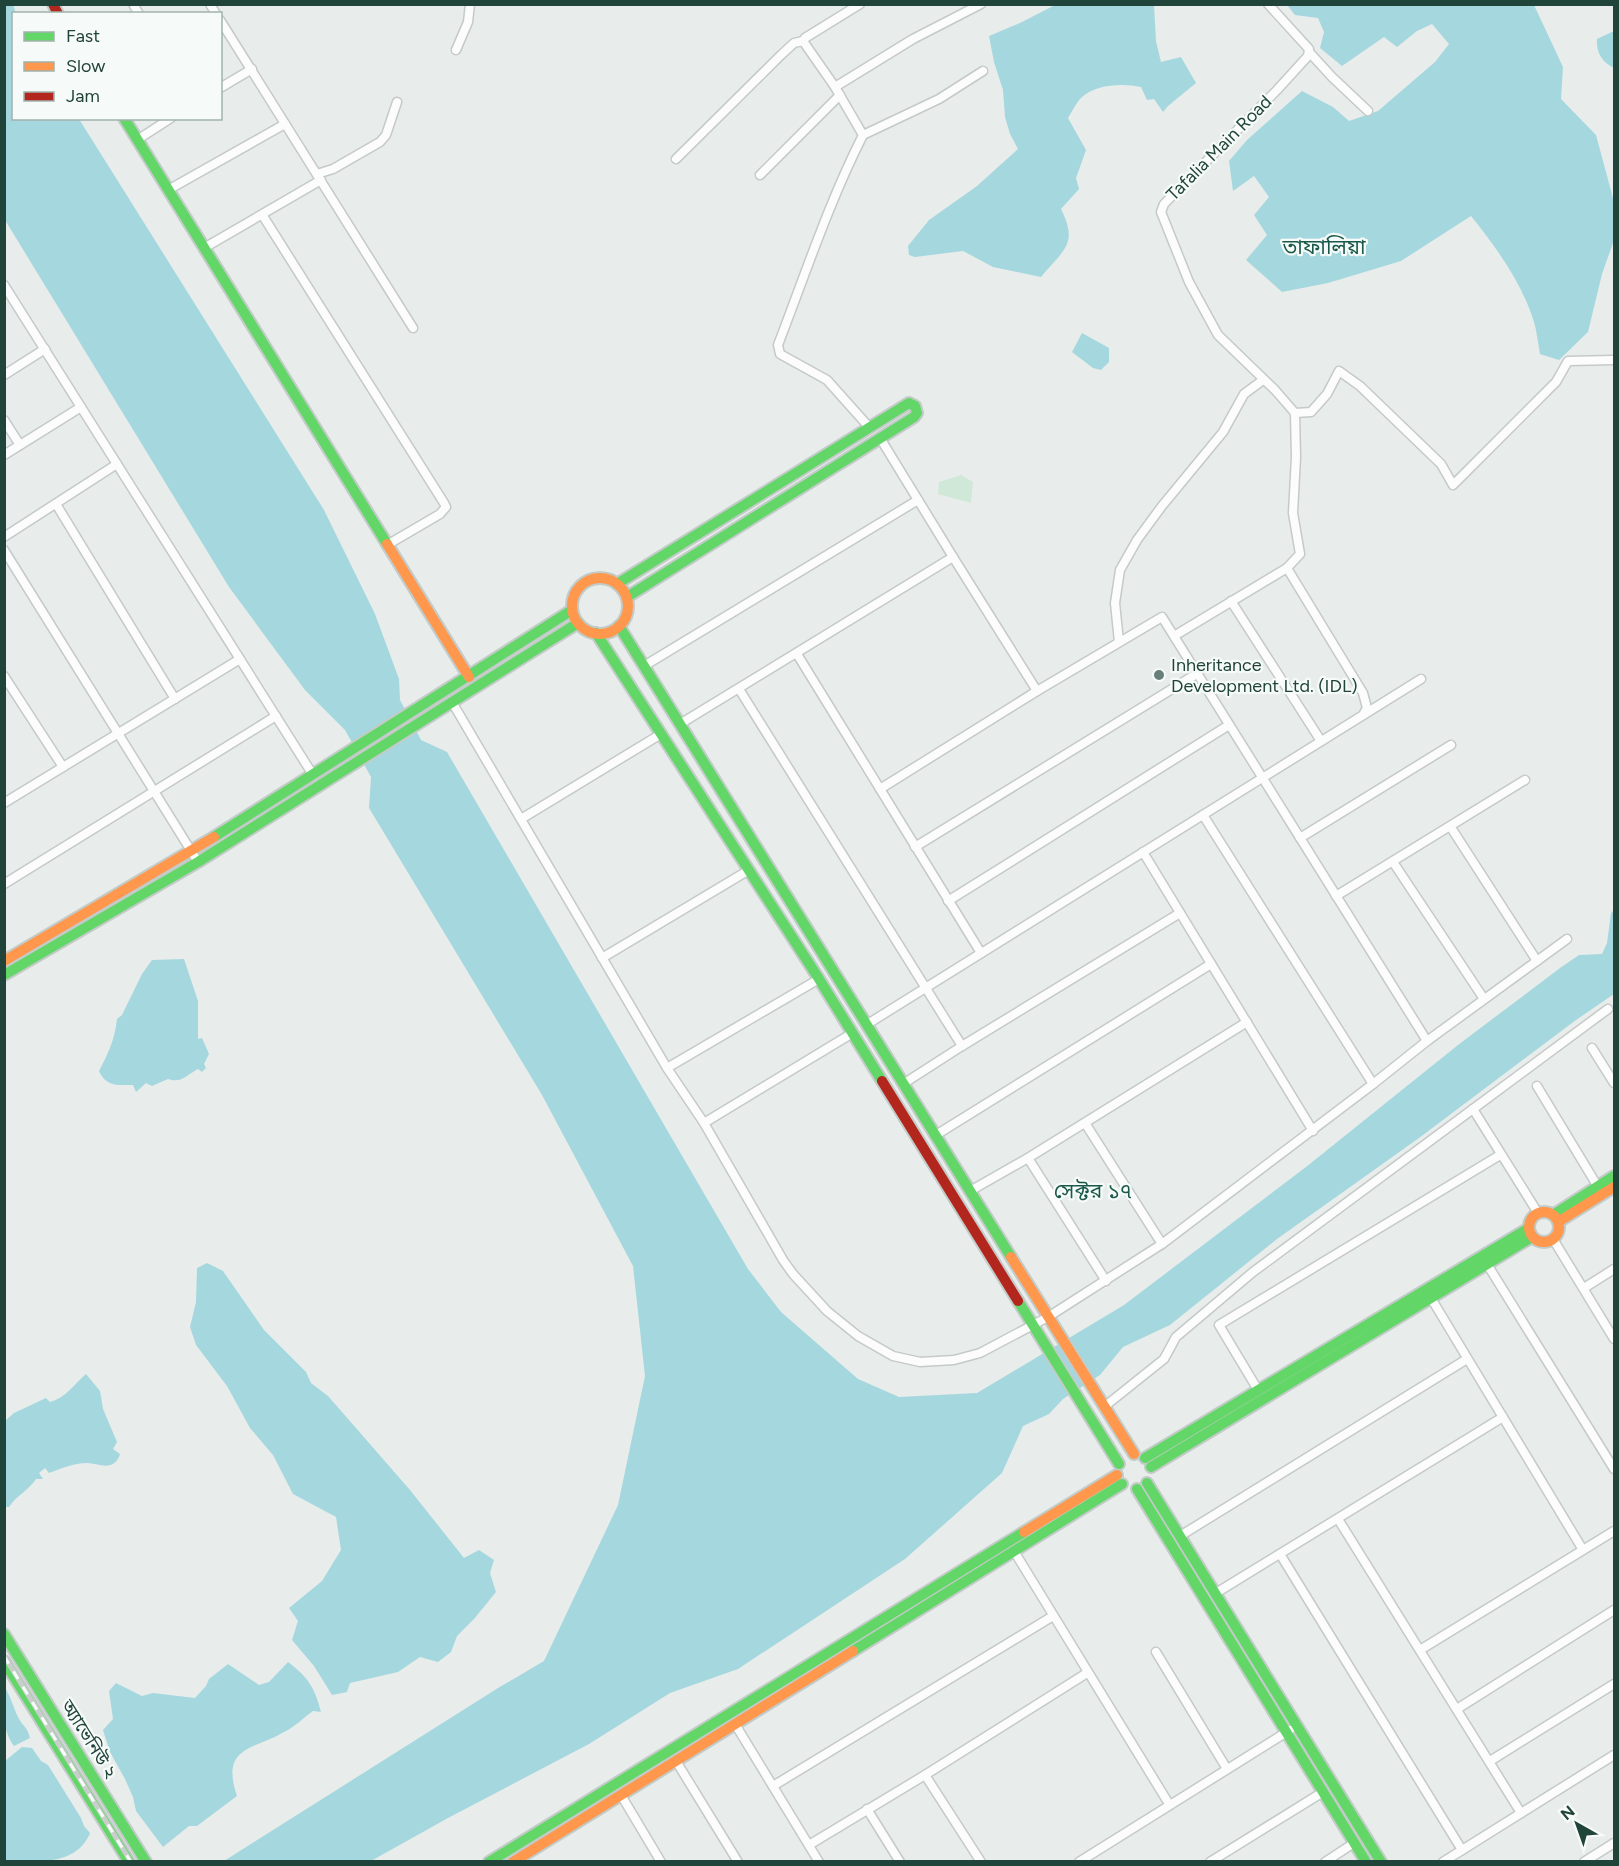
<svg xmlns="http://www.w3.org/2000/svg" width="1619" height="1866" font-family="Figtree,'Noto Sans Bengali',sans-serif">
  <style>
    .green { fill: #d0e8d7 }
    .water { fill: #a5d7df }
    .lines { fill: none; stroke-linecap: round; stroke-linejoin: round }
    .street-casing { stroke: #c4cac8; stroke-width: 11 }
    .fast-casing { stroke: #c3cbc8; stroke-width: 14 }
    .slow-casing { stroke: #c3cbc8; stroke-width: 14 }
    .jam-casing { stroke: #c3cbc8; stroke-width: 14 }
    .street { stroke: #fcfcfc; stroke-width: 8 }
    .fast { stroke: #63d668; stroke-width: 10 }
    .slow { stroke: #ff974d; stroke-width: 10 }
    .jam { stroke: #b3261e; stroke-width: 10 }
    .rail-casing { stroke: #c9cdcc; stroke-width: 5 }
    .rail { stroke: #f6fbf9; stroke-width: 3; stroke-dasharray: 9; stroke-linecap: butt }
    .poi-dot { fill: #677f78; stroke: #f6fbf9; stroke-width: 2 }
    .labels { text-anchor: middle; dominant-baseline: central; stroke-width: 4.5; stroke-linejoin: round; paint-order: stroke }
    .street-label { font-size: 18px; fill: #21443a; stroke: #f6fbf9 }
    .poi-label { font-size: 18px; fill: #21443a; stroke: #f6fbf9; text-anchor: start }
    .quarter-label { font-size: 21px; fill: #1a5949; stroke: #f6fbf9 }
  </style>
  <rect width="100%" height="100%" fill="#e8edeb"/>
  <polygon class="green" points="961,475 973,482 971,503 938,494 939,482"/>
  <g class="water">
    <path d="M 1057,4 L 1154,5 L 1156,41 L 1161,62 L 1181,57 L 1196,83 L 1168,106 L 1163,112 L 1154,99 L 1147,100 L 1141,87 C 1123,83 1095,84 1081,98 C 1076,103 1072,112 1068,118 L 1086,150 L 1076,178 L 1079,189 L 1061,209 C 1079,245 1063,250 1041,277 L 993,267 L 963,251 L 915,257 L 909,255 L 908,246 L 929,220 L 977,186 L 1018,149 L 1010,134 L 1005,117 L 1003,90 L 994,62 L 989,36 L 1020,23 Z"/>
    <polygon points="4,5 13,5 16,13 14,14 14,118 79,119 324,510 375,614 399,679 400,700 421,740 447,752 748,1269 781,1312 858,1379 899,1397 977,1393 1124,1305 1306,1167 1458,1045 1560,968 1579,955 1602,954 1607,943 1611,913 1614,910 1614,994 1576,1020 1419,1138 1277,1239 1170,1325 1123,1347 1100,1375 1063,1399 1049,1414 1023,1426 1002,1473 905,1559 738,1669 670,1693 589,1744 448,1818 371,1861 224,1861 498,1688 544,1661 618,1505 645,1376 633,1266 542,1095 369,808 371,777 345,730 305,690 229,587 5,220"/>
    <path d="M 1287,5 L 1534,5 L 1563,67 L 1561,99 L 1596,135 L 1614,202 L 1614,240 L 1602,274 L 1588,332 L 1559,360 L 1540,354 C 1538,344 1537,332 1534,322 C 1522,283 1496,247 1471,216 L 1401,261 L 1328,283 L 1282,292 L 1246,260 L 1267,235 L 1254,215 L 1269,197 L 1254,176 L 1233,191 L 1229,161 L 1247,140 L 1302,91 L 1333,107 L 1349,121 L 1378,111 L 1435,62 L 1449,44 L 1432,24 L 1417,31 L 1397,47 L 1384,37 L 1342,66 L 1320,48 L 1324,32 L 1318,18 L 1295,15 Z"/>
    <path d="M 1614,31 L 1614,68 C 1602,62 1596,53 1597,39 Z"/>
    <polygon points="1082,333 1109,348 1109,362 1101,370 1093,368 1072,352"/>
    <path d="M 184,959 L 198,1001 L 198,1039 L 202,1038 L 209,1054 L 204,1064 L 206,1068 L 202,1072 L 198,1069 C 188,1074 181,1084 168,1079 L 152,1086 L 146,1083 L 136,1092 L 133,1085 C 118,1085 106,1087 99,1071 C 108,1054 115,1039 117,1019 L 122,1015 L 142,974 L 152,960 Z"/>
    <polygon points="207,1263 223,1271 264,1330 306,1372 311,1383 328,1396 410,1490 464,1558 479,1550 494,1560 490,1573 496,1592 474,1619 457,1636 451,1652 438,1662 420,1657 398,1672 350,1683 347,1692 332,1695 314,1666 292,1640 298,1621 289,1608 322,1581 341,1550 336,1517 293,1494 273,1455 250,1428 227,1386 196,1345 190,1327 196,1302 197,1268"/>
    <path d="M 86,1374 L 100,1391 L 103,1409 L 117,1442 L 113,1449 L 120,1454 C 114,1473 98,1463 87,1463 C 74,1463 60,1469 49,1473 L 45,1468 L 39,1473 L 43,1479 L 36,1479 C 29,1490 17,1495 9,1507 L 5,1507 L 5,1421 L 14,1413 L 46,1398 L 50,1402 C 66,1398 74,1384 86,1374 Z"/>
    <path d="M 288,1662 C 308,1677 315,1688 321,1712 L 313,1711 C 304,1717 296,1726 286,1731 C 254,1750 220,1746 237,1796 L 197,1826 L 189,1826 L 163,1847 L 136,1811 L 133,1797 L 125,1779 L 110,1752 L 103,1730 L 113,1719 L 109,1691 L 116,1683 L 142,1696 L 153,1693 L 195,1698 L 206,1686 L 209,1679 L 228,1664 L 259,1685 L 269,1682 Z"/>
    <path d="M 4,1686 C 11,1697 13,1707 18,1717 C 23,1727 27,1726 30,1738 L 14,1746 C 1,1729 4,1706 4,1686 Z"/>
    <path d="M 22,1747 L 32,1748 L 41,1761 L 48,1765 L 81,1818 L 84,1826 L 90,1833 C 77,1866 35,1862 5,1861 L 5,1761 Z"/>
  </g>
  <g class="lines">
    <g class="street-casing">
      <g id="street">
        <polyline points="133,4 139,14"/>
        <polyline points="210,4 216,14"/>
        <polyline points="1268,4 1309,49 1308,56 1277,90 1164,204 1161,212 1189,282 1218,335 1275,390 1295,413 1296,457 1293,513 1300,554 1287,568 1363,693 1367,708 1363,715"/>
        <polyline points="220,20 413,328"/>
        <polyline points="456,50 468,22 470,4"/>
        <polyline points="1310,53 1332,77 1368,111"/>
        <polyline points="835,87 803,41 805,38 860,4"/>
        <polyline points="220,88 252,69"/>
        <polyline points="863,135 939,99 983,71"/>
        <polyline points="137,140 171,118"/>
        <polyline points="676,159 781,55 794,43 803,41"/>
        <polyline points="317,174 333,169 380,142 386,135 397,102"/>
        <polyline points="760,175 840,95"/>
        <polyline points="168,190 285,124"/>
        <polyline points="263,216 444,503 446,507 440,514 387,545"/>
        <polyline points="204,248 321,180"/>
        <polyline points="4,285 313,775"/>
        <polyline points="4,375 45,349"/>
        <polyline points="1295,413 1311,412 1327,394 1339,371 1360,386 1441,464 1453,485 1556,382 1568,361 1614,360"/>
        <polyline points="4,420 20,445"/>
        <path d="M 869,427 L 827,380 L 780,354 L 778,345 C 805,275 829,202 863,135 L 835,87 L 913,39 L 981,4"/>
        <polyline points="880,438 953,557"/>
        <polyline points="4,455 81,407"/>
        <polyline points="56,504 175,699"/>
        <polyline points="4,537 117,464"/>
        <polyline points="4,550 198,862"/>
        <polyline points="1231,601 1321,741"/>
        <polyline points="1174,636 1287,568"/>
        <polyline points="1119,642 1115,603 1120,570 1137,540 1162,506 1223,432 1244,394 1263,380"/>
        <polyline points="797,654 981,953"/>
        <polyline points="644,666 918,500"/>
        <polyline points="4,676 63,767"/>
        <polyline points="739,689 962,1046"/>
        <polyline points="452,702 667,1068 704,1123 783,1260 793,1274 827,1311 858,1336 893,1356 920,1362 954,1360 980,1353 1048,1317 1162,1244 1373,1084 1203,815"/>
        <polyline points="680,724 953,557 1037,691"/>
        <polyline points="880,789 1037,691 1162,617 1427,1041"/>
        <polyline points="4,803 240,659"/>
        <polyline points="521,819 661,734"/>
        <polyline points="1450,826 1537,961"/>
        <polyline points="1300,838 1451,745"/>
        <polyline points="915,847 1198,673"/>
        <polyline points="1143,852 1313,1131"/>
        <polyline points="1393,862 1484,999"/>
        <polyline points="4,884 276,716"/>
        <polyline points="1336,896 1525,780"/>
        <polyline points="948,901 1229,725"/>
        <polyline points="602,958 749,870"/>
        <polyline points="866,1025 1421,679"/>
        <polyline points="1592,1048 1614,1083"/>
        <polyline points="667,1068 819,979"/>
        <polyline points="903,1084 962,1046 1180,913"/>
        <polyline points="1373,1084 1427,1041 1567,939"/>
        <polyline points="1537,1086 1598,1187"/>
        <polyline points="704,1123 851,1034"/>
        <polyline points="1085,1123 1162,1244"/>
        <polyline points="936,1135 1211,964"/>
        <polyline points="1028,1158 1106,1281"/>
        <polyline points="970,1191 1028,1158 1247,1022"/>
        <polyline points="1538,1213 1473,1109 1608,1009"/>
        <polyline points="1553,1239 1614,1339"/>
        <polyline points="1487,1264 1614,1469"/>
        <polyline points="1584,1288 1614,1269"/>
        <polyline points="1431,1298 1583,1550"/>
        <polyline points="1258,1390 1219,1325 1500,1155"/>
        <polyline points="1104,1407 1164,1359 1176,1337 1253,1272 1473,1109"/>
        <polyline points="1338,1519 1521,1813"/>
        <polyline points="1180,1536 1467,1359"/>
        <polyline points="1014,1551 1169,1804"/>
        <polyline points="1280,1554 1462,1850"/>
        <polyline points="1216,1593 1503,1417"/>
        <polyline points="1420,1650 1614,1531"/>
        <polyline points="1156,1652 1227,1769"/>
        <polyline points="1457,1709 1614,1610"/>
        <polyline points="735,1724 819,1862"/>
        <polyline points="676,1761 738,1862"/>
        <polyline points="1490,1761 1614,1684"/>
        <polyline points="925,1775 981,1862"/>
        <polyline points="773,1786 1053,1616"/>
        <polyline points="621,1795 661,1862"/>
        <polyline points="867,1809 900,1862"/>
        <polyline points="809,1845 925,1775 1087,1673"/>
        <polyline points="1079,1862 1290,1730"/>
        <polyline points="1210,1862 1323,1792"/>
        <polyline points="1325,1862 1354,1843"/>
        <polyline points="1443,1862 1614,1755"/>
        <polyline points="1584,1862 1614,1843"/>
      </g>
    </g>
    <g class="fast-casing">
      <g id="fast">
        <polyline points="124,118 387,544"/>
        <polyline points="617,584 909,403 915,406 917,413 914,417 627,597"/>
        <polyline points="619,626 1011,1257"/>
        <polyline points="596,633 819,979 882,1081"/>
        <polyline points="214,837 572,610"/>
        <polyline points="4,975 198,862 578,623"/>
        <polyline points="1553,1215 1614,1176"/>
        <polyline points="1018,1301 1119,1464"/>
        <polyline points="1145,1458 1529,1228"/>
        <polyline points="1151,1467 1532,1237"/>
        <polyline points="1147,1483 1381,1862"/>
        <polyline points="1137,1489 1366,1862"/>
        <polyline points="4,1634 146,1862"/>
        <polyline points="853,1651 1122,1484"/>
        <polyline points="4,1661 129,1862"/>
        <polyline points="489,1862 1024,1532"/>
      </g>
    </g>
    <g class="slow-casing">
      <g id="slow">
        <polyline points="387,544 469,677"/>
        <circle cx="600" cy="606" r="28"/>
        <polyline points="4,961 214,837"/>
        <circle cx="1544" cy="1227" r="15"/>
        <polyline points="1558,1222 1614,1187"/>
        <polyline points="1011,1257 1134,1454"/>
        <polyline points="1024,1532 1117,1475"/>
        <polyline points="513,1862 853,1651"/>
      </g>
    </g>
    <g class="jam-casing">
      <g id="jam">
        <polyline points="53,4 58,14"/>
        <polyline points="882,1081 1018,1301"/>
      </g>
    </g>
    <use href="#street" class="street"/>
    <use href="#fast" class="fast"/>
    <use href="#slow" class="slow"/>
    <use href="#jam" class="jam"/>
    <g class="rail-casing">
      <polyline id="rail" points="4,1656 131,1862"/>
    </g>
    <use href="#rail" class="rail"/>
  </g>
  <circle class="poi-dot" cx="1159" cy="675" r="6"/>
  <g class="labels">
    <g class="street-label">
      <text transform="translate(1219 148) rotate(-45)">Tafalia Main Road</text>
      <text transform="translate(89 1739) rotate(58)">অ্যাভেনিউ ২</text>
    </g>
    <g class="poi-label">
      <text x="1171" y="665">Inheritance<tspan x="1171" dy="21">Development Ltd. (IDL)</tspan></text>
    </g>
    <g class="quarter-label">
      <text x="1324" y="246">তাফালিয়া</text>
      <text x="1093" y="1190">সেক্টর ১৭</text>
    </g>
  </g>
  <rect width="1619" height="1866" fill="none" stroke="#21443a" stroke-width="12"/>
  <rect x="12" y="12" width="210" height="108" fill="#f6fbf9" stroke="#a1b2ad" stroke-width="1.5"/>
  <rect x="24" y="32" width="30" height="9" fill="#63d668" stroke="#a1b2ad" stroke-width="1.5"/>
  <text x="66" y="42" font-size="18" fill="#21443a">Fast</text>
  <rect x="24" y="62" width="30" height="9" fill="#ff974d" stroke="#a1b2ad" stroke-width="1.5"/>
  <text x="66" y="72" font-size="18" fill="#21443a">Slow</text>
  <rect x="24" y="92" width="30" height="9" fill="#b3261e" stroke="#a1b2ad" stroke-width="1.5"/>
  <text x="66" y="102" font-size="18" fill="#21443a">Jam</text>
  <g transform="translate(1577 1824) rotate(320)" stroke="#f6fbf9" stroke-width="4.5" paint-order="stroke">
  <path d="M0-4.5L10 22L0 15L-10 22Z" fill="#21443a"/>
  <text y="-9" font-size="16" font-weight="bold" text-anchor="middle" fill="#21443a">N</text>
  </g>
</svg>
